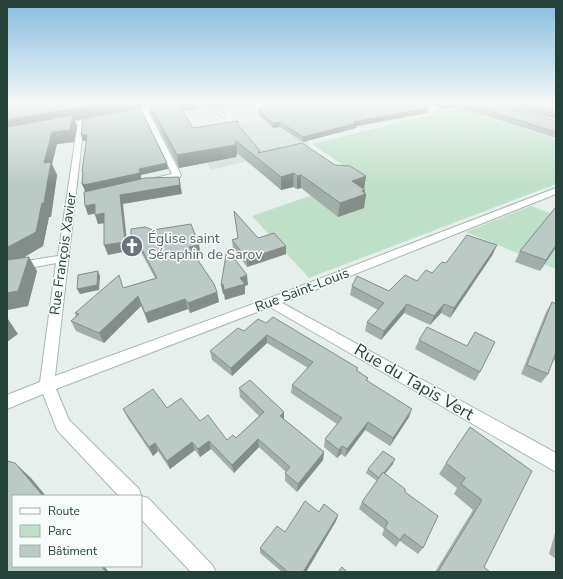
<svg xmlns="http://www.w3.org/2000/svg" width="563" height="579" font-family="'Nunito Sans',sans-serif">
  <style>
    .built { fill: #d4dfda }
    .green { fill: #bfe0c8 }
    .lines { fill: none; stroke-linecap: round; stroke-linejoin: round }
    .service-casing { stroke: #a8b8b2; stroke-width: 2 }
    .minor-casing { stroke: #a8b8b2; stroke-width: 2 }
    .secondary-casing { stroke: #a4bbb3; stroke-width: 2 }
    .service { fill: #fff; fill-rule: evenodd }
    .minor { fill: #fff; fill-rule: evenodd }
    .secondary { fill: #fff; fill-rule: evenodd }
    .wall { fill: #a1aea9 }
    .shaded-wall { fill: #838d89 }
    .building { fill: #bbcac4; stroke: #838d89 }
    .labels { text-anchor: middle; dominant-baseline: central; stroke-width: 3; stroke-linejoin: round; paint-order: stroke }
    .worship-label { font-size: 14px; fill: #5b616d; stroke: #f7fbf9; text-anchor: start }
    .street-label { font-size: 14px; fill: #24423a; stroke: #f7fbf9 }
    .near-street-label { font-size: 17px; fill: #24423a; stroke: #f7fbf9 }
  </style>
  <rect width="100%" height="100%" fill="#e6efeb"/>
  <polygon class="built" points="279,117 310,145 211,170 190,131"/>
  <g class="green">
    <polygon points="457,108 556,139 556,184 309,278 252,216 362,178 312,144"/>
    <polygon points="531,206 556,215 556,269 466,232"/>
  </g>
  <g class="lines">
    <g class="service-casing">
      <polygon id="service" points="210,103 214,103 224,115 224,117 222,117"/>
    </g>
    <g class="minor-casing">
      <g id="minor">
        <polygon points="409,103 417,103 430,108 431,108 425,103 432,103 440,109 429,112"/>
        <polygon points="145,109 148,111 181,175 180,177 154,184 150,181 151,179 172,174 142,111"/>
        <polygon points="81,120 84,122 55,376 267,299 556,188 556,194 282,303 556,453 556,472 270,307 56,389 69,420 139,489 141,496 148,498 212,565 216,572 191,572 141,519 141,496 119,496 57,430 43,394 7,409 7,395 40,382 56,263 7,272 7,264 58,256 78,122"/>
      </g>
    </g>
    <g class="secondary-casing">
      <g id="secondary">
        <polygon points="175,103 188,103 125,116 122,114 125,112"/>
        <polygon points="99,117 102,119 101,120 60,128 57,126 60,124"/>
      </g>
    </g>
    <use href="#service" class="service"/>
    <use href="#minor" class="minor"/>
    <use href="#secondary" class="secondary"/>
  </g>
  <g class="wall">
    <polygon points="46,103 198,103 199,108 183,111 193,128 238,126 261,153 335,165 366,176 364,189 365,193 366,194 364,208 338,217 301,188 297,189 293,187 281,190 237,153 236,157 179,168 150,112 149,106 75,120 77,126 74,142 57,144 52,164 57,175 51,217 49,217 43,246 24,257 37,271 28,306 7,310 7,108"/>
    <polygon points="263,103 417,103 427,113 357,126 356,128 303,142 280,127 273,128 258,114 258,110 268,108"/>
    <polygon points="434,103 556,103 556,119 513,109 512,109 556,121 556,138 470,111 468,111 453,107 441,109"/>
    <polygon points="234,211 258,238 286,254 247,267 233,248 232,240 238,238"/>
    <polygon points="131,229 201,254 195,256 217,292 219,302 190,313 188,309 148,323 141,306 104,343 76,331 71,321 76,316 75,313 123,288 155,278 141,252 134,253"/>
    <polygon points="556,247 540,271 515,262 520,251"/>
    <polygon points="493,254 450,318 441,313 430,325 404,313 381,340 365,331 367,322 378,310 350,295 352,286 389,291 417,281 432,273 446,263"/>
    <polygon points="552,302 556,304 556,361 553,360 548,374 541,383 521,374 546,312"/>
    <polygon points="266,323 358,368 357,371 368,378 367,381 409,417 390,446 365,430 345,457 341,454 337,458 324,447 325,439 337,424 291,393 292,385 308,368 267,343 232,376 212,360 210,351 244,331"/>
    <polygon points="419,340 480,372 475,381 415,349"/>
    <polygon points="239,388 284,419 324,452 323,460 297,492 285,481 285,473 286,472 259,447 234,473 211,449 200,457 195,450 170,469 158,451 153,456 127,417 123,409 167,408 200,421 227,440 236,438 259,416 240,397"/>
    <polygon points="446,463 532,471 484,567 490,572 435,572 473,510 454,494 457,488 439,474"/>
    <polygon points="393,464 385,473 405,492 423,548 418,554 400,541 396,547 382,535 384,529 359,509 362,502 377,481 366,473 368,469"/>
    <polygon points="319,512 338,515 336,521 306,572 282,572 260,553 260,548 285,532"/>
    <polygon points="556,529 556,559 549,554"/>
  </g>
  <g class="shaded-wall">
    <polygon points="104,103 148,103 149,106 75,120 77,126 74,142 57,144 52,164 57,175 51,217 49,217 43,246 18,261 7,263 7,120"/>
    <polygon points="177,103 198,103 199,108 179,112"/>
    <polygon points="450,103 454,103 453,107 441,109 443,105"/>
    <polygon points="515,104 513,109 509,112 510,107"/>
    <polygon points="472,106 470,111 468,111 469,107"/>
    <polygon points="428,108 427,113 357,126 356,128 303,142 303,137 354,122"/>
    <polygon points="280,122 280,127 273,128 273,123"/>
    <polygon points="81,135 87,135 88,141 83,141"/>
    <polygon points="236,141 237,153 236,157 179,168 177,155"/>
    <polygon points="167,163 168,169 141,175 141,180 87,192 86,191 85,191 82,184 139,169"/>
    <polygon points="294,173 293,187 281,190 281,177"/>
    <polygon points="301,175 301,188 297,189 297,176"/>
    <polygon points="366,176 364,189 352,181"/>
    <polygon points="179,177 182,194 123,204 128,251 108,255 104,245 120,195"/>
    <polygon points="365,190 364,195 366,194 364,208 338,217 340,203"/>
    <polygon points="95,204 98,213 88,215 85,206"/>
    <polygon points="104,213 107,223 98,224 95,215"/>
    <polygon points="138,242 141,252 134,253 131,243"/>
    <polygon points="199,245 201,254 191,257 189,247"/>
    <polygon points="497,245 493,254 450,318 454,308"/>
    <polygon points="556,245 556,247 540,271 546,260"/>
    <polygon points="286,246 286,254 247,267 247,259"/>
    <polygon points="29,257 37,271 28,306 7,310 7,293"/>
    <polygon points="98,271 100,276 99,290 80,294 77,289"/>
    <polygon points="247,275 248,285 245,286 245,294 225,300 224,294 223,294 221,285"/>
    <polygon points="217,292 219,302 190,313 188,303"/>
    <polygon points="138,296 141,306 104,343 99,333"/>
    <polygon points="185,299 188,309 148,323 145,313"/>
    <polygon points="407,304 404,313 381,340 384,331"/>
    <polygon points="444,304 441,313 430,325 434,316"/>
    <polygon points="8,319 18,334 7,342 7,320"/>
    <polygon points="267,335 267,343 232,376 231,368"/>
    <polygon points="412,409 409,417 390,446 393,438"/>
    <polygon points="284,412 284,420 280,416"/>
    <polygon points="368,422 365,430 345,457 347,449"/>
    <polygon points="258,439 259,447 234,473 232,465"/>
    <polygon points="209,441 211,449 200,457 198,449"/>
    <polygon points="192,442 195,450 170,469 167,461"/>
    <polygon points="155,443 158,451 153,456 149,447"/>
    <polygon points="342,446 341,454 337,458 339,450"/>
    <polygon points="324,452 323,460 297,492 298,484"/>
    <polygon points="395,459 393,464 378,482 380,478"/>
    <polygon points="15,463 31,478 46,496 43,496"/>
    <polygon points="338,515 336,521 306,572 303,572"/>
    <polygon points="101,566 104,566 109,572 106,572"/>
  </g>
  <g class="building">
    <polygon points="46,103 104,103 7,120 7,108"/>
    <polygon points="149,103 178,103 193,128 238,121 238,125 260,151 258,153 302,143 335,165 350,166 366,176 352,181 365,190 362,191 366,194 340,203 301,175 297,176 294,173 281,177 236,141 235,145 177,155"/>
    <polygon points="268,103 417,103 428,108 354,122 357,123 303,137 280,122 273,123 258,110 273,107"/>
    <polygon points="441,103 450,103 443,105"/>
    <polygon points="458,103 556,103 556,114 515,104 510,107 512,110 556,121 556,132 472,106 469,107"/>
    <polygon points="140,108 167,163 139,169 140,173 84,185 84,184 82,184 83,172 82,172 87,135 81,135 83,119"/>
    <polygon points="73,115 70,130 52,132 44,163 51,162 44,203 42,203 36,232 10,246 7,247 7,127"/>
    <polygon points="179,177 180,185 120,195 125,242 104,245 104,213 95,215 95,204 85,206 84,192 145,178"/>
    <polygon points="555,208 556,208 556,245 546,260 520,251"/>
    <polygon points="234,211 258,238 274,233 286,246 247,259 232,240 238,238"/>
    <polygon points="191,224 199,245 189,247 214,284 217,292 188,303 185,299 145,313 138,296 99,333 71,321 79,314 75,313 119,275 123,288 157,278 138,242 131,243 131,229 145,227 153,230"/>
    <polygon points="467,235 497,245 454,308 444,304 434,316 407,304 384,331 367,322 384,303 352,286 357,276 389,291 405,275 417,281 426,270 432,273 442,262 446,263"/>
    <polygon points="227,249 247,275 240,278 245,284 224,290 223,284 221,285"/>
    <polygon points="29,257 18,291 7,293 7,260"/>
    <polygon points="98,271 97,285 77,289 78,275"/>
    <polygon points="552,302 556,304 556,352 548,374 527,365"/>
    <polygon points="273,317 358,368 356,370 368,378 366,380 412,409 393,438 368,422 347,449 342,446 339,450 325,439 342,418 292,385 313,362 267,335 231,368 210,351 238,328 244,331 258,319 266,323"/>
    <polygon points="427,327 467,346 475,332 495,342 480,372 419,340"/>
    <polygon points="250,380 284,412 280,416 324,452 298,484 285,473 290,467 258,439 232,465 209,441 198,449 192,442 167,461 155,443 149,447 123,409 153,389 167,408 181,398 200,421 208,415 227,440 233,435 236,438 264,412 239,388"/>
    <polygon points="470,427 532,471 484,567 490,572 438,572 482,500 461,484 465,478 446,463"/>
    <polygon points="383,451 395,459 384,473 383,472 379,478 368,469"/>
    <polygon points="7,461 15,463 43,496 13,496 13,566 101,566 106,572 7,572"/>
    <polygon points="383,472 405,489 405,492 438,516 423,548 404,534 400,540 385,528 388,522 362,502"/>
    <polygon points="305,501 319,512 324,504 338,515 303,572 288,572 260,548 277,526 285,532"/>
    <polygon points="342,567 347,572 338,572"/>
  </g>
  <linearGradient id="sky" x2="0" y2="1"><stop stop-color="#84bce0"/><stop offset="0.56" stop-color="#f4f8f6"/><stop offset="1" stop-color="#f4f8f6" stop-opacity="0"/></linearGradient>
  <rect width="563" height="184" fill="url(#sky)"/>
  <defs>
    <g id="church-disc" transform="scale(1.15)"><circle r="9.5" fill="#6b7280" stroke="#f7fbf9"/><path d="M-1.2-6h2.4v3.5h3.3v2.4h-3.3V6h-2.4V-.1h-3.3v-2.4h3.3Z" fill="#fff"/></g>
  </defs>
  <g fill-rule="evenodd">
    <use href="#church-disc" x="132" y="246"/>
  </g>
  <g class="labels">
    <g class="worship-label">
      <text x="148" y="238">Église saint<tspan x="148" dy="16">Séraphin de Sarov</tspan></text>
    </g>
    <g class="street-label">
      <text transform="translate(63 254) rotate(-82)">Rue François Xavier</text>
      <text transform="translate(302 290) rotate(-21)">Rue Saint-Louis</text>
    </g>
    <g class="near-street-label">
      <text transform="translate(414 382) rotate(30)">Rue du Tapis Vert</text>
    </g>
  </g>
  <rect width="563" height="579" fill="none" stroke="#24423a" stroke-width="16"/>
  <rect x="12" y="495" width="130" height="72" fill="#f7fbf9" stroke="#a3b1ad"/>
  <rect x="20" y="508" width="20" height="6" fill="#ffffff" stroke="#a3b1ad"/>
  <text x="48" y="515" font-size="12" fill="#24423a">Route</text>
  <rect x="20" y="525" width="20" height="12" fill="#bfe0c8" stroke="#a3b1ad"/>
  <text x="48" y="535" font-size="12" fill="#24423a">Parc</text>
  <rect x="20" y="545" width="20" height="12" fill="#bbcac4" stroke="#a3b1ad"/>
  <text x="48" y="555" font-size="12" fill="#24423a">Bâtiment</text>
</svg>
